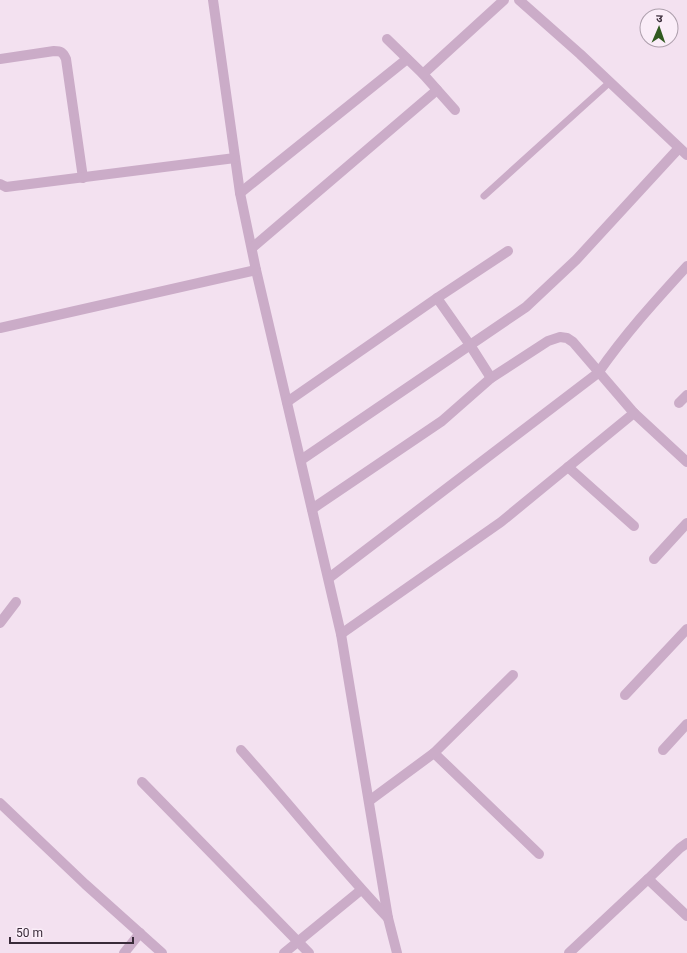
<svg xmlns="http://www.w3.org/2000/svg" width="687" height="953" font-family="Roboto,'Noto Sans Devanagari',sans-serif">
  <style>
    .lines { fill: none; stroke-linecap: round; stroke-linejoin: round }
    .service { stroke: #cbacc8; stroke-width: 7 }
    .minor { stroke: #cbacc8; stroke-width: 10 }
  </style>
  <rect width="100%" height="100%" fill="#f3e1f0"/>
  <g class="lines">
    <polyline class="service" points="484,196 610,82"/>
    <g class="minor">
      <polyline points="213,0 240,193 256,270 341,634 388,918 397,953"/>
      <polyline points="519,0 580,54 687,155"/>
      <polyline points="387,39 423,74 455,110"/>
      <path d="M 0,59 L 54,51 C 61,51 63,52 66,59 L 83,178"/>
      <polyline points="423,74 504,0"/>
      <polyline points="0,184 6,187 235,158"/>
      <polyline points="240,193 407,59"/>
      <polyline points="252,248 437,90"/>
      <polyline points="437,298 470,345 491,378"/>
      <polyline points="0,328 256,270"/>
      <polyline points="287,402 437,298 508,251"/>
      <polyline points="679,403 687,395"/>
      <polyline points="301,460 526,307 576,260 679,148"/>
      <polyline points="568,467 634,526"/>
      <polyline points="312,509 442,421 491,378 548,341 560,337 567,338 573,342 634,413 687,462"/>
      <polyline points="654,559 687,523"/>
      <path d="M 329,578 L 598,373 C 625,334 655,301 687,266"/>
      <polyline points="0,623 16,602"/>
      <polyline points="341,634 501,522 634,413"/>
      <polyline points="625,695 687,629"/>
      <path d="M 241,750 C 291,806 337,864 388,918"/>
      <polyline points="663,750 687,724"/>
      <polyline points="434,753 539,854"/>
      <polyline points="142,782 309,953"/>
      <polyline points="369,801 434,753 513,675"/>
      <polyline points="0,803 85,884 162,953"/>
      <polyline points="648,879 680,848 687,843"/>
      <polyline points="124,953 140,933"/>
      <polyline points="284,953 361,890"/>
      <polyline points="569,953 648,879 687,916"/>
    </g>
  </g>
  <g transform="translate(659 28) rotate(2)"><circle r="19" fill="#faedf8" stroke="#ad9fac"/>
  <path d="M0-3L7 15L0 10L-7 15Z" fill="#315a21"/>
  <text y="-6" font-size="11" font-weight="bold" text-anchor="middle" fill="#392b39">उ</text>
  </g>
  <path d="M10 937v6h123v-6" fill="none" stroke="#392b39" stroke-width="2"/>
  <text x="16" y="937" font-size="12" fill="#392b39" stroke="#faedf8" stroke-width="3" paint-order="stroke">50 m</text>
</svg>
